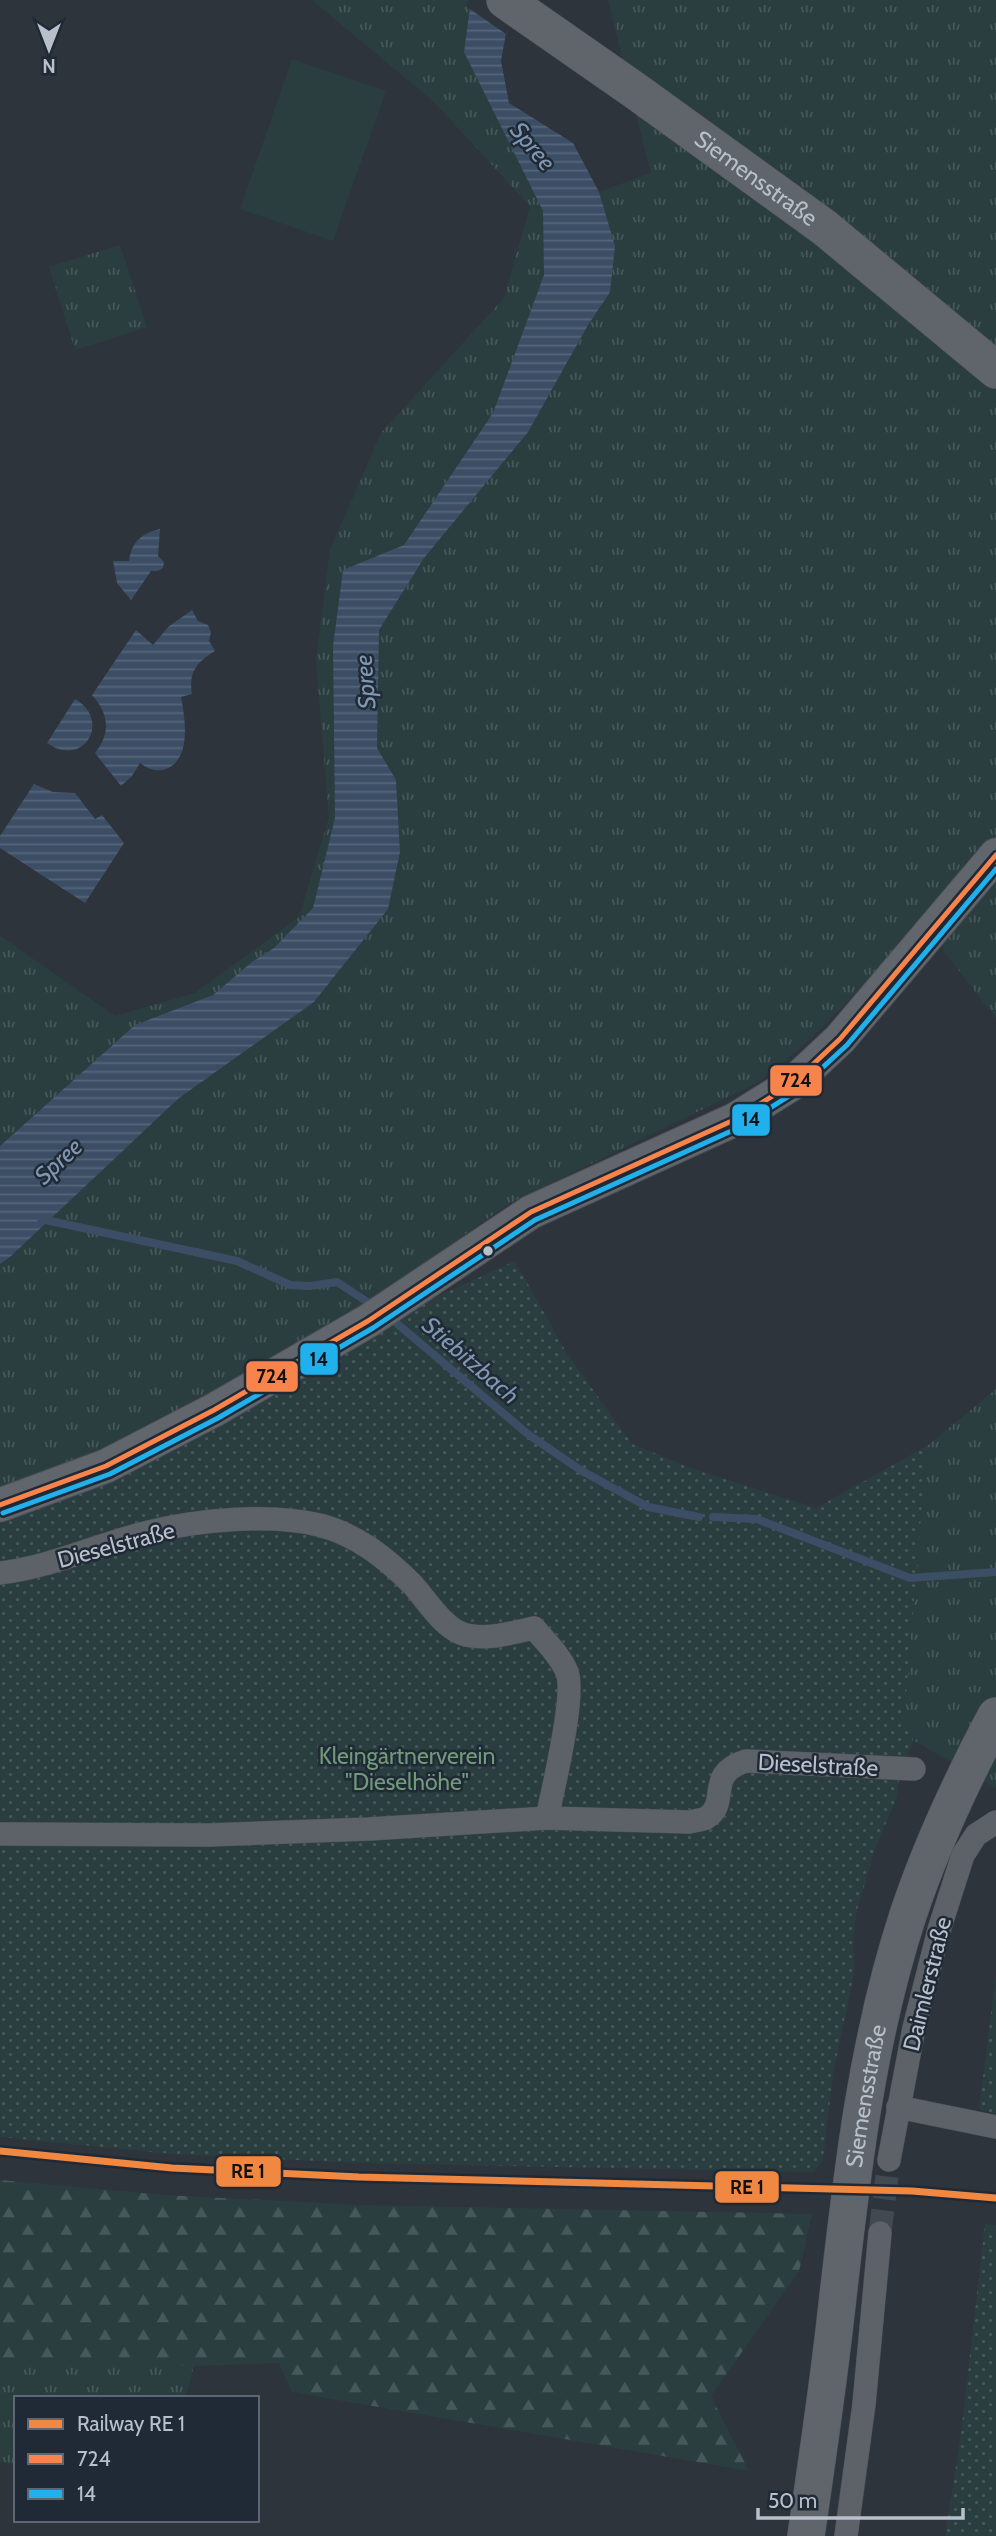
<svg xmlns="http://www.w3.org/2000/svg" width="996" height="2536" font-family="Cabin,sans-serif">
  <style>
    .grass { fill: url(#grass-tufts) }
    .forest { fill: url(#forest-firs) }
    .garden { fill: url(#garden-dots) }
    .pitch { fill: #2a3e40 }
    .water { fill: url(#water-rules) }
    .pier { fill: #2d343b }
    .lines { fill: none; stroke-linecap: round; stroke-linejoin: round }
    .stream { stroke: #3c4e65; stroke-width: 8 }
    .street-tunnel { stroke: #424951; stroke-width: 23; stroke-dasharray: 23 11; stroke-linecap: butt }
    .street-casing { stroke: #4b5055; stroke-width: 24 }
    .secondary-casing { stroke: #4b5055; stroke-width: 35 }
    .primary-casing { stroke: #4b5058; stroke-width: 38 }
    .street { stroke: #5d6268; stroke-width: 23 }
    .secondary { stroke: #61666d; stroke-width: 33 }
    .primary { stroke: #5f656a; stroke-width: 37 }
    .bus-1-casing { stroke: #202a36; stroke-width: 10 }
    .bus-2-casing { stroke: #202a36; stroke-width: 10 }
    .bus-1 { stroke: #f8844c; stroke-width: 5 }
    .bus-2 { stroke: #20b1ec; stroke-width: 5 }
    .rail-1-casing { stroke: #202a36; stroke-width: 12 }
    .rail-1 { stroke: #f18842; stroke-width: 7 }
    .bus-dot { fill: #b8c0cb; stroke: #202a36; stroke-width: 2.5 }
    .labels { text-anchor: middle; dominant-baseline: central; stroke-width: 5; stroke-linejoin: round; paint-order: stroke }
    .street-label { font-size: 23px; fill: #b8c0cb; stroke: #202a36 }
    .park-label { font-size: 23px; fill: #709a78; stroke: #202a36 }
    .water-label { font-size: 24px; font-style: italic; fill: #8197b1; stroke: #202a36 }
    .line-badge { stroke: #202a36; stroke-width: 2.5 }
    .pale-badge-label { font-size: 19px; text-anchor: middle; font-weight: bold; fill: #111 }
  </style>
  <defs>
    <pattern id="grass-tufts" width="24" height="20" patternUnits="userSpaceOnUse" patternTransform="scale(1.75)"><rect width="24" height="20" fill="#2a3e40"/><path d="M3 7l-1-3M5 7V3M7 7l1-3M15 17l-1-3M17 17v-4M19 17l1-3" fill="none" stroke="#47585a"/></pattern>
    <pattern id="forest-firs" width="22" height="20" patternUnits="userSpaceOnUse" patternTransform="scale(1.75)"><rect width="22" height="20" fill="#2a3e40"/><path d="M5 1l3.5 6h-7zM16 11l3.5 6h-7z" fill="#47585a"/></pattern>
    <pattern id="garden-dots" width="8" height="8" patternUnits="userSpaceOnUse" patternTransform="scale(1.75)"><rect width="8" height="8" fill="#2a3e40"/><path d="M2 2h.1M6 6h.1" fill="none" stroke="#47585a" stroke-width="1.8" stroke-linecap="round"/></pattern>
    <pattern id="water-rules" width="6" height="5" patternUnits="userSpaceOnUse" patternTransform="scale(1.75)"><rect width="6" height="5" fill="#3c4e65"/><path d="M0 2.5h6" fill="none" stroke="#56667a"/></pattern>
  </defs>
  <rect width="100%" height="100%" fill="#2d343b"/>
  <g class="grass">
    <polygon points="312,0 471,0 464,52 543,211 544,275 493,413 404,545 343,571 333,646 335,818 313,908 274,948 253,961 213,995 135,1025 0,1146 0,936 115,1016 195,993 299,917 329,817 316,662 330,550 381,433 504,298 530,206 433,101"/>
    <path d="M 608,0 L 996,0 L 996,1018 L 945,953 L 928,912 C 874,972 822,1035 757,1083 L 508,1204 L 377,1296 L 199,1406 L 0,1497 L 0,1264 L 10,1257 L 179,1098 L 314,1002 L 388,909 L 400,852 L 396,780 L 377,748 L 379,630 L 424,558 L 610,292 L 615,246 L 599,192 L 651,173 Z"/>
    <polygon points="120,245 147,327 75,350 49,267"/>
    <polygon points="996,1389 996,1788 913,1740 904,1718 927,1446"/>
    <polygon points="0,2359 194,2366 185,2398 16,2398 16,2466 0,2461"/>
  </g>
  <polygon class="forest" points="0,2180 164,2195 359,2205 812,2214 799,2271 711,2396 749,2471 292,2392 279,2363 194,2366 0,2359"/>
  <g class="garden">
    <polygon points="515,1261 566,1352 632,1444 696,1470 816,1508 927,1446 904,1718 913,1740 897,1787 897,1797 875,1849 856,1914 853,1948 855,1968 833,2075 823,2159 814,2172 360,2163 172,2154 0,2137 0,1520 405,1311"/>
    <polygon points="996,1974 996,2114 979,2109"/>
    <polygon points="985,2224 996,2225 996,2536 945,2536 961,2434"/>
  </g>
  <polygon class="pitch" points="292,59 386,91 333,241 240,209"/>
  <g class="water">
    <polygon points="471,0 512,0 501,61 509,103 573,143 599,192 615,246 610,292 588,325 528,432 424,558 379,630 377,748 396,780 400,852 388,909 314,1002 179,1098 10,1257 0,1264 0,1146 135,1025 213,995 253,961 274,948 313,908 335,818 333,646 343,570 404,545 493,413 544,275 543,211 464,52"/>
    <path d="M 160,529 L 158,556 L 164,562 L 163,568 L 158,571 L 151,571 L 131,600 L 117,583 L 113,561 L 129,561 C 132,541 141,534 160,529 Z"/>
    <path d="M 192,610 L 198,621 L 208,625 L 211,632 L 209,641 L 215,651 C 198,661 188,672 192,694 L 181,697 C 185,718 192,759 166,769 C 156,772 148,769 140,763 L 132,776 L 121,786 L 95,753 C 111,734 109,713 92,695 L 136,630 L 153,645 L 168,627 Z"/>
    <path d="M 75,699 C 112,720 84,769 47,743 Z"/>
    <polygon points="34,784 53,792 75,793 95,819 102,815 124,843 85,903 0,848 0,836"/>
  </g>
  <polygon class="pier" points="468,0 516,0 509,36 467,7"/>
  <g class="lines">
    <g class="stream">
      <polyline points="41,1219 237,1261 290,1285 310,1286 337,1282 375,1307"/>
      <polyline points="388,1316 529,1435 582,1471 648,1507 699,1517"/>
      <polyline points="713,1517 757,1519 910,1578 996,1572"/>
    </g>
    <polyline class="street-tunnel" points="880,2233 889,2160"/>
    <g class="street-casing">
      <g id="street">
        <path d="M 0,1573 C 52,1567 98,1544 149,1532 C 198,1520 269,1513 319,1525 C 356,1534 386,1558 412,1584 C 427,1600 443,1629 466,1635 C 489,1640 511,1633 534,1628 C 545,1641 560,1655 567,1672 C 576,1695 553,1789 547,1818"/>
        <path d="M 0,1834 L 209,1835 L 369,1829 L 547,1818 L 689,1822 C 693,1821 702,1820 706,1818 C 731,1803 704,1774 746,1761 L 914,1769"/>
        <polyline points="898,2107 996,2127"/>
        <polyline points="889,2160 914,2028 939,1930 963,1855 976,1835 996,1822"/>
        <polyline points="846,2536 864,2404 880,2233"/>
      </g>
    </g>
    <g class="secondary-casing">
      <polyline id="secondary" points="0,1505 106,1466 214,1410 368,1321 531,1212 734,1120 792,1084 840,1039 996,855"/>
    </g>
    <g class="primary-casing">
      <g id="primary">
        <path id="s1" d="M 505,0 L 637,92 L 825,228 L 996,370"/>
        <path id="s2" d="M 806,2536 C 816,2468 826,2400 834,2331 C 850,2192 864,2049 908,1915 C 931,1846 962,1780 996,1716"/>
      </g>
    </g>
    <use href="#street" class="street"/>
    <use href="#secondary" class="secondary"/>
    <use href="#primary" class="primary"/>
    <g class="bus-1-casing">
      <polyline id="bus-1" points="0,1505 106,1466 214,1410 368,1321 531,1212 734,1120 792,1084 840,1039 996,855"/>
    </g>
    <g class="bus-2-casing">
      <polyline id="bus-2" points="3,1513 110,1474 218,1418 373,1328 535,1220 738,1128 797,1091 847,1045 996,869"/>
    </g>
    <use href="#bus-1" class="bus-1"/>
    <use href="#bus-2" class="bus-2"/>
    <g class="rail-1-casing">
      <polyline id="rail-1" points="0,2151 172,2168 359,2177 912,2191 996,2198"/>
    </g>
    <use href="#rail-1" class="rail-1"/>
  </g>
  <circle class="bus-dot" cx="488" cy="1251" r="6"/>
  <g class="labels">
    <g class="street-label">
      <text stroke="none"><textPath href="#s1" startOffset="308">Siemensstraße</textPath></text>
      <text transform="translate(116 1545) rotate(-15)">Dieselstraße</text>
      <text transform="translate(818 1765) rotate(3)">Dieselstraße</text>
      <text transform="translate(927 1984) rotate(-76)">Daimlerstraße</text>
      <text stroke="none"><textPath href="#s2" startOffset="444">Siemensstraße</textPath></text>
    </g>
    <g class="park-label">
      <text x="407" y="1756">Kleingärtnerverein<tspan x="407" dy="26">"Dieselhöhe"</tspan></text>
    </g>
    <g class="water-label">
      <text transform="translate(533 146) rotate(50)">Spree</text>
      <text transform="translate(365 682) rotate(-94)">Spree</text>
      <text transform="translate(58 1161) rotate(-43)">Spree</text>
      <text transform="translate(471 1360) rotate(41)">Stiebitzbach</text>
    </g>
  </g>
  <g class="line-badge">
    <rect x="769" y="1064" width="54" height="33" rx="7" fill="#f8844c"/>
    <rect x="731" y="1103" width="40" height="34" rx="7" fill="#20b1ec"/>
    <rect x="299" y="1342" width="40" height="34" rx="7" fill="#20b1ec"/>
    <rect x="245" y="1360" width="54" height="33" rx="7" fill="#f8844c"/>
    <rect x="215" y="2155" width="67" height="33" rx="7" fill="#f18842"/>
    <rect x="714" y="2170" width="66" height="34" rx="7" fill="#f18842"/>
  </g>
  <g class="pale-badge-label">
    <text x="796" y="1087">724</text>
    <text x="751" y="1126">14</text>
    <text x="319" y="1366">14</text>
    <text x="272" y="1383">724</text>
    <text x="248" y="2178">RE 1</text>
    <text x="747" y="2194">RE 1</text>
  </g>
  <rect x="14" y="2396" width="245" height="126" fill="#202a36" stroke="#5d6672" stroke-width="2"/>
  <rect x="28" y="2419" width="35" height="10" fill="#f18842" stroke="#5d6672" stroke-width="2"/>
  <text x="77" y="2431" font-size="21" fill="#b8c0cb">Railway RE 1</text>
  <rect x="28" y="2454" width="35" height="10" fill="#f8844c" stroke="#5d6672" stroke-width="2"/>
  <text x="77" y="2466" font-size="21" fill="#b8c0cb">724</text>
  <rect x="28" y="2489" width="35" height="10" fill="#20b1ec" stroke="#5d6672" stroke-width="2"/>
  <text x="77" y="2501" font-size="21" fill="#b8c0cb">14</text>
  <g transform="translate(49 49) rotate(180)" stroke="#202a36" stroke-width="5" paint-order="stroke">
  <path d="M0-5L12 26L0 18L-12 26Z" fill="#b8c0cb"/>
  <text y="-10" font-size="19" font-weight="bold" text-anchor="middle" fill="#b8c0cb">N</text>
  </g>
  <path d="M758 2508v10h205v-10" fill="none" stroke="#b8c0cb" stroke-width="3.5"/>
  <text x="768" y="2508" font-size="21" fill="#b8c0cb" stroke="#202a36" stroke-width="5" paint-order="stroke">50 m</text>
</svg>
